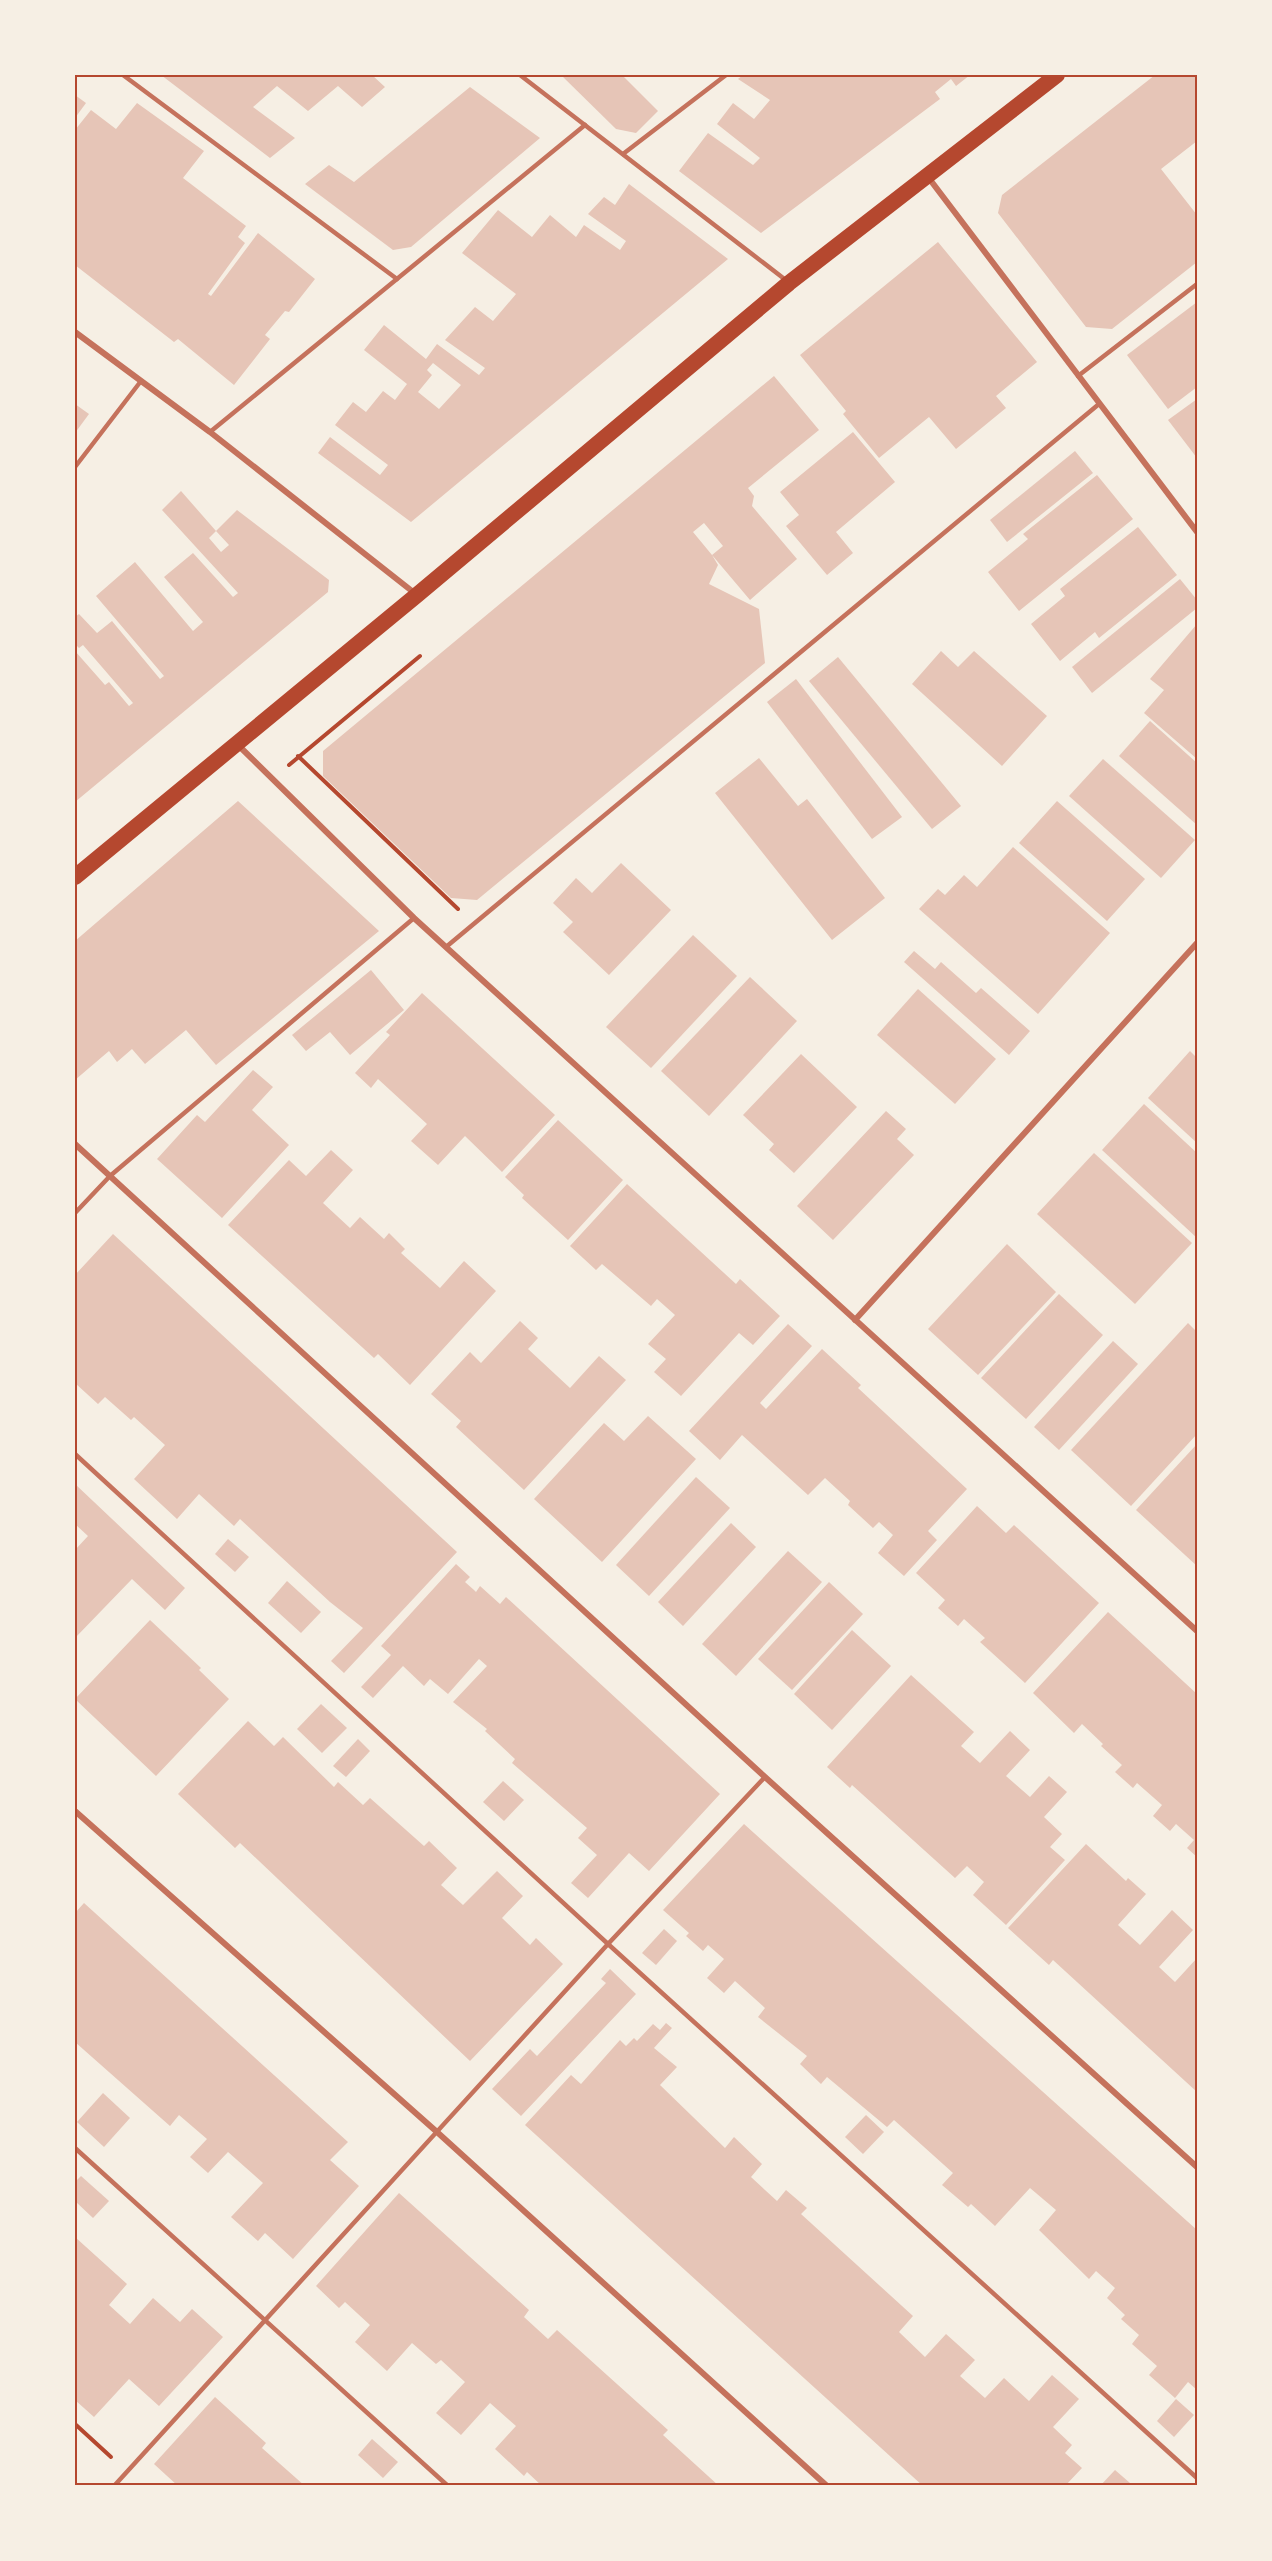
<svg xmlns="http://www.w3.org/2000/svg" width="1272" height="2561" font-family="'Public Sans',sans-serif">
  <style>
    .building { fill: #e6c5b7; fill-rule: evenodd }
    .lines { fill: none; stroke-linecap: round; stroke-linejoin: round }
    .path { stroke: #b5482f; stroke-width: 4 }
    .service { stroke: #c5725c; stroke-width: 4.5 }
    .minor { stroke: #c5725c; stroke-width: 6 }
    .trunk { stroke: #b5482f; stroke-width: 16 }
    .neatline { fill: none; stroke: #b5482f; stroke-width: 2 }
  </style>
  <rect width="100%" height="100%" fill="#f6efe4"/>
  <g class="building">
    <polygon points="161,75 372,75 385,87 362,107 338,86 308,111 277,86 253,107 295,138 270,158"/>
    <polygon points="561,75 622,75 658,111 636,133 616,129"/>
    <polygon points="743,75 970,75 956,86 951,79 935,92 940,99 761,233 679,171 708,133 753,165 760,158 717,124 733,103 754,119 770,100 738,79"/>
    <polygon points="1155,75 1197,75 1197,141 1161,169 1197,215 1197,262 1112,329 1086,327 998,213 1002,195"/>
    <polygon points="470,87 540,138 411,247 393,250 305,184 329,165 354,182"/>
    <polygon points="75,95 86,103 75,118"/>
    <polygon points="137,103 204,151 183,178 246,226 238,237 245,243 208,294 211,296 258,233 315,279 289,312 285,311 265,335 270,339 234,385 178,339 174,342 75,265 75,130 91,110 116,129"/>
    <path d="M 629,184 L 728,259 L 411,522 L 318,453 L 330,437 L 380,475 L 388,465 L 335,425 L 353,402 L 366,412 L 383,391 L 395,400 L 407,384 L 364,350 L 384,325 L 426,359 L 437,344 L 479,375 L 485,368 L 445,340 L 475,307 L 493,321 L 516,294 L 462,253 L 498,210 L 532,237 L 550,215 L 576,237 L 584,225 L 620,250 L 626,241 L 588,214 L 604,197 L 615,205 ZM 433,363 L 461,385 L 439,409 L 418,392 L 432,375 L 427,370 Z"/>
    <polygon points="938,242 1037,362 996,396 1006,408 956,449 929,417 879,458 843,414 846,411 800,355"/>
    <polygon points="1197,302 1197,387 1168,409 1127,355"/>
    <path d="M 774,376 L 819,430 L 748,488 L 754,496 L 752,506 L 797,559 L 750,600 L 712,555 L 718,565 L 709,584 L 759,609 L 765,663 L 477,900 L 451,898 L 323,776 L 323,751 ZM 704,523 L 723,546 L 712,555 L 693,532 Z"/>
    <polygon points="1197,399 1197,458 1168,420"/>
    <polygon points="75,404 89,414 75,433"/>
    <polygon points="853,432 895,482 836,532 853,553 827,575 786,526 799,515 780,492"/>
    <polygon points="1075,451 1093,473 1007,542 990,520"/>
    <polygon points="1097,475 1133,519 1019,611 988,572 1028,539 1023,534"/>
    <path d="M 181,491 L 216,531 L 237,510 L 329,580 L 328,592 L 75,802 L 75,651 L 105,685 L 109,682 L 129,706 L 133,703 L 83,645 L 79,648 L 75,644 L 75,617 L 79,614 L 97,633 L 112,621 L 160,679 L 164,676 L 96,596 L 135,562 L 193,631 L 203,622 L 164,577 L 193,553 L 233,597 L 238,593 L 162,510 ZM 216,531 L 229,545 L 221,552 L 209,538 Z"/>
    <polygon points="1138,527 1177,575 1099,638 1095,632 1060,661 1031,624 1065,596 1060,589"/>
    <polygon points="1180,579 1197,600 1197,608 1092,693 1072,667"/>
    <polygon points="1197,624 1197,759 1144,713 1164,690 1150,679"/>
    <polygon points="941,651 958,667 974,651 1047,716 1002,766 912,684"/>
    <polygon points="838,657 961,806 932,829 809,681"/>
    <polygon points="796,679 902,817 872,839 767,702"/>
    <polygon points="1150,721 1197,763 1197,825 1119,756"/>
    <polygon points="759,758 798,806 807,799 885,898 832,940 715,793"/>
    <polygon points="1103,759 1195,840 1161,878 1069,796"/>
    <polygon points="238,801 379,931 216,1065 186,1030 145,1064 132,1049 117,1062 109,1051 75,1080 75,941"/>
    <polygon points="1057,801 1145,879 1107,921 1019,843"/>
    <polygon points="1013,847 1110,933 1038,1014 919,909 938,889 945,895 964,875 977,887"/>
    <polygon points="621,863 671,910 609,975 563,932 573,922 553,903 576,878 592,893"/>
    <polygon points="693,935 737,976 651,1068 606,1027"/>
    <polygon points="914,951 935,969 941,962 976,993 981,988 1030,1031 1009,1055 904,962"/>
    <polygon points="371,970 404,1010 350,1055 330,1032 306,1051 292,1035"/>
    <polygon points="750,977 797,1021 709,1116 661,1071"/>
    <polygon points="918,989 996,1059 955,1104 877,1035"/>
    <polygon points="422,993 555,1115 502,1172 465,1136 438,1165 411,1141 427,1124 378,1079 371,1088 355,1073 390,1035 386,1032"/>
    <polygon points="1190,1051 1197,1058 1197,1143 1148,1098"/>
    <polygon points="801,1054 857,1107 794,1173 769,1150 774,1144 743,1115"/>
    <polygon points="253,1070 273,1087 252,1110 289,1145 222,1218 157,1159 197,1115 205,1122"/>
    <polygon points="1144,1104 1197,1153 1197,1238 1102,1150"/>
    <polygon points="886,1111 906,1129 897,1139 914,1155 833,1240 797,1206"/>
    <polygon points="558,1120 623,1180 568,1240 522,1198 524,1195 505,1177"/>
    <polygon points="331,1150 353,1170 323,1203 350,1228 360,1217 384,1239 389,1233 405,1249 401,1253 440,1288 464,1261 496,1291 410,1385 378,1354 374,1358 228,1225 289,1160 306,1176"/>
    <polygon points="1094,1153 1192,1243 1135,1304 1037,1214"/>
    <polygon points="627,1184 736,1284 740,1279 780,1316 753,1345 739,1333 681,1396 654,1372 666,1359 648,1344 675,1315 657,1299 651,1306 602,1264 596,1270 570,1246"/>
    <polygon points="113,1234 457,1552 344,1673 331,1661 363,1628 330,1602 240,1519 234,1526 199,1494 177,1519 134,1479 165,1445 134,1417 131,1420 105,1397 98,1404 75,1383 75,1275"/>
    <polygon points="1007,1244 1056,1292 978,1375 928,1329"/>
    <polygon points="1059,1294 1103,1335 1026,1419 981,1378"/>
    <polygon points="520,1321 538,1338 528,1349 570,1388 599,1356 626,1380 524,1490 456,1427 461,1421 431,1394 470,1352 481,1363"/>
    <polygon points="1188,1323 1197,1332 1197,1434 1131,1506 1071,1450"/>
    <polygon points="788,1324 812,1346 760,1403 766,1409 822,1349 861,1385 858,1388 967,1489 928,1531 937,1540 904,1576 878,1553 893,1535 879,1522 873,1528 848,1505 850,1501 825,1478 808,1495 742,1435 720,1460 689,1431"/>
    <polygon points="1113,1341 1138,1364 1059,1450 1034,1427"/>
    <polygon points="648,1416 696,1459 602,1562 534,1499 604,1423 624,1441"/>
    <polygon points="1197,1444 1197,1566 1136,1510"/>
    <polygon points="696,1477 730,1508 649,1596 616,1565"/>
    <polygon points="75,1484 185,1588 165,1610 132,1579 75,1638 75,1550 88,1536 75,1524"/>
    <polygon points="977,1506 1006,1533 1014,1525 1099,1603 1025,1683 980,1642 985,1638 964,1619 958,1626 938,1608 945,1600 916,1573"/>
    <polygon points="731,1523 756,1547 683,1626 658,1602"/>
    <polygon points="228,1539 249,1557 235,1572 215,1554"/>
    <polygon points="788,1551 822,1582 736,1676 702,1644"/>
    <polygon points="456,1564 470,1577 465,1582 474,1590 476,1592 480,1586 500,1604 506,1597 720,1794 649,1871 629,1853 588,1898 571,1883 597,1855 578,1838 587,1828 512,1763 515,1759 485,1731 487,1729 453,1702 487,1666 479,1659 448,1694 430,1679 424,1686 403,1666 373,1698 361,1687 391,1655 381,1646"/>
    <polygon points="287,1581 321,1612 301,1633 268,1603"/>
    <polygon points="829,1582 863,1614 792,1690 758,1659"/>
    <polygon points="1108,1612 1197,1694 1197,1857 1187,1848 1194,1840 1176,1824 1170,1831 1153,1816 1162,1805 1137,1783 1133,1788 1115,1772 1122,1765 1101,1746 1103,1744 1082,1724 1074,1733 1033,1693"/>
    <polygon points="150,1620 201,1668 199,1670 229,1699 156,1776 75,1699"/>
    <polygon points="852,1630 891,1666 832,1730 794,1694"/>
    <polygon points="911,1675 974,1732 961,1746 980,1763 1010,1731 1030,1750 1006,1776 1030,1797 1049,1776 1067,1792 1044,1817 1062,1834 1050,1847 1065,1860 1006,1925 973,1895 984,1882 967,1866 955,1878 852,1785 850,1788 827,1767"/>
    <polygon points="321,1704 347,1728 322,1753 297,1729"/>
    <polygon points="248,1721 274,1746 283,1737 334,1787 338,1782 363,1805 370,1798 424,1846 429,1841 457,1868 441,1885 463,1905 497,1871 523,1896 502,1918 530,1945 536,1938 563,1964 470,2061 240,1843 235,1848 178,1794"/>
    <polygon points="358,1739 370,1751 346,1777 333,1766"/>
    <polygon points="503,1781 524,1800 504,1821 483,1802"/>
    <polygon points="744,1824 1197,2230 1197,2390 1188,2382 1175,2398 1149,2375 1157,2366 1132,2344 1139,2335 1121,2319 1125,2315 1107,2298 1115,2288 1096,2271 1089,2279 1039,2230 1056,2210 1030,2188 995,2226 971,2204 968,2207 942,2185 953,2173 894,2120 887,2127 827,2077 821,2084 800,2064 807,2056 758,2017 765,2008 735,1981 724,1993 707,1978 724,1959 708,1945 703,1951 686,1936 689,1933 663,1910"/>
    <polygon points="1086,1844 1126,1881 1128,1878 1146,1894 1118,1925 1140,1945 1172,1910 1193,1930 1159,1967 1175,1982 1197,1958 1197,2092 1053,1960 1049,1965 1008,1928"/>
    <polygon points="84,1903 348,2142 330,2160 359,2186 293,2259 265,2233 258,2241 231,2217 263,2183 228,2152 208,2173 190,2157 207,2139 179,2115 170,2126 75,2042 75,1913"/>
    <polygon points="664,1929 677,1941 656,1965 642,1953"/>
    <polygon points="610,1969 636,1994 521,2116 492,2089 530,2049 537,2056 606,1983 601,1979"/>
    <polygon points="666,2023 672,2028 654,2048 677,2067 660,2085 725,2148 734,2137 762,2164 751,2177 777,2201 786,2190 807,2208 801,2214 913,2316 899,2332 925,2357 946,2334 975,2360 960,2376 985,2398 1004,2378 1029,2401 1052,2375 1079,2399 1053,2427 1072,2445 1065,2453 1082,2468 1065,2486 923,2486 525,2125 571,2075 581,2084 620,2040 626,2046 634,2038 637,2041 653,2024 660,2030"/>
    <polygon points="103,2093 130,2118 104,2147 77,2122"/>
    <polygon points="866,2115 884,2132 863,2154 845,2137"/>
    <polygon points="81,2176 109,2201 93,2218 75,2201 75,2182"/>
    <polygon points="399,2193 529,2310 524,2317 548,2339 557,2330 668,2430 663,2435 719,2486 542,2486 527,2472 524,2476 495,2449 516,2426 490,2403 461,2435 436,2413 465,2382 441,2360 436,2364 412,2343 387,2371 355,2342 370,2325 345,2302 339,2308 316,2286"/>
    <polygon points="75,2237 127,2284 109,2305 130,2324 153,2298 180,2322 192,2309 223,2337 159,2406 129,2379 94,2417 75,2400"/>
    <polygon points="215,2397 266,2443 262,2448 305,2486 178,2486 154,2464"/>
    <polygon points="1176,2399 1194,2415 1174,2437 1157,2421"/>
    <polygon points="372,2439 398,2462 383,2478 358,2455"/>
    <polygon points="1115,2470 1130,2483 1133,2486 1100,2486"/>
  </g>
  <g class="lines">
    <g class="path">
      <polyline points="298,756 458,909"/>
      <polyline points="289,765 420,656"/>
      <polyline points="75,2424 111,2457"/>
    </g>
    <g class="service">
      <polyline points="123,75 397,279"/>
      <polyline points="520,75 787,281"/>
      <polyline points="623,154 726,75"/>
      <polyline points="1078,376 1197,284"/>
      <polyline points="210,432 585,125"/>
      <polyline points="75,467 141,381"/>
      <polyline points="446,947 1099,404"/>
      <polyline points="75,1213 110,1176 414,918"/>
      <polyline points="75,1454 608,1944 1197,2478"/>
      <polyline points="75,2148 448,2486"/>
      <polyline points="114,2486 608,1944 765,1777"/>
    </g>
    <g class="minor">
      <polyline points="928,177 1197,532"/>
      <polyline points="75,332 210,432 417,595"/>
      <polyline points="237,744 414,918 1197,1631"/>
      <polyline points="75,1144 765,1777 1197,2167"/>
      <polyline points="855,1320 1197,943"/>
      <polyline points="75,1811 437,2132 827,2486"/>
    </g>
    <polyline class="trunk" points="75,877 417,595 789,283 1057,75"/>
  </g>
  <rect width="1272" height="2561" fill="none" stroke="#f6efe4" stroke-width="153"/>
  <rect x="76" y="76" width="1120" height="2408" class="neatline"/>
</svg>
